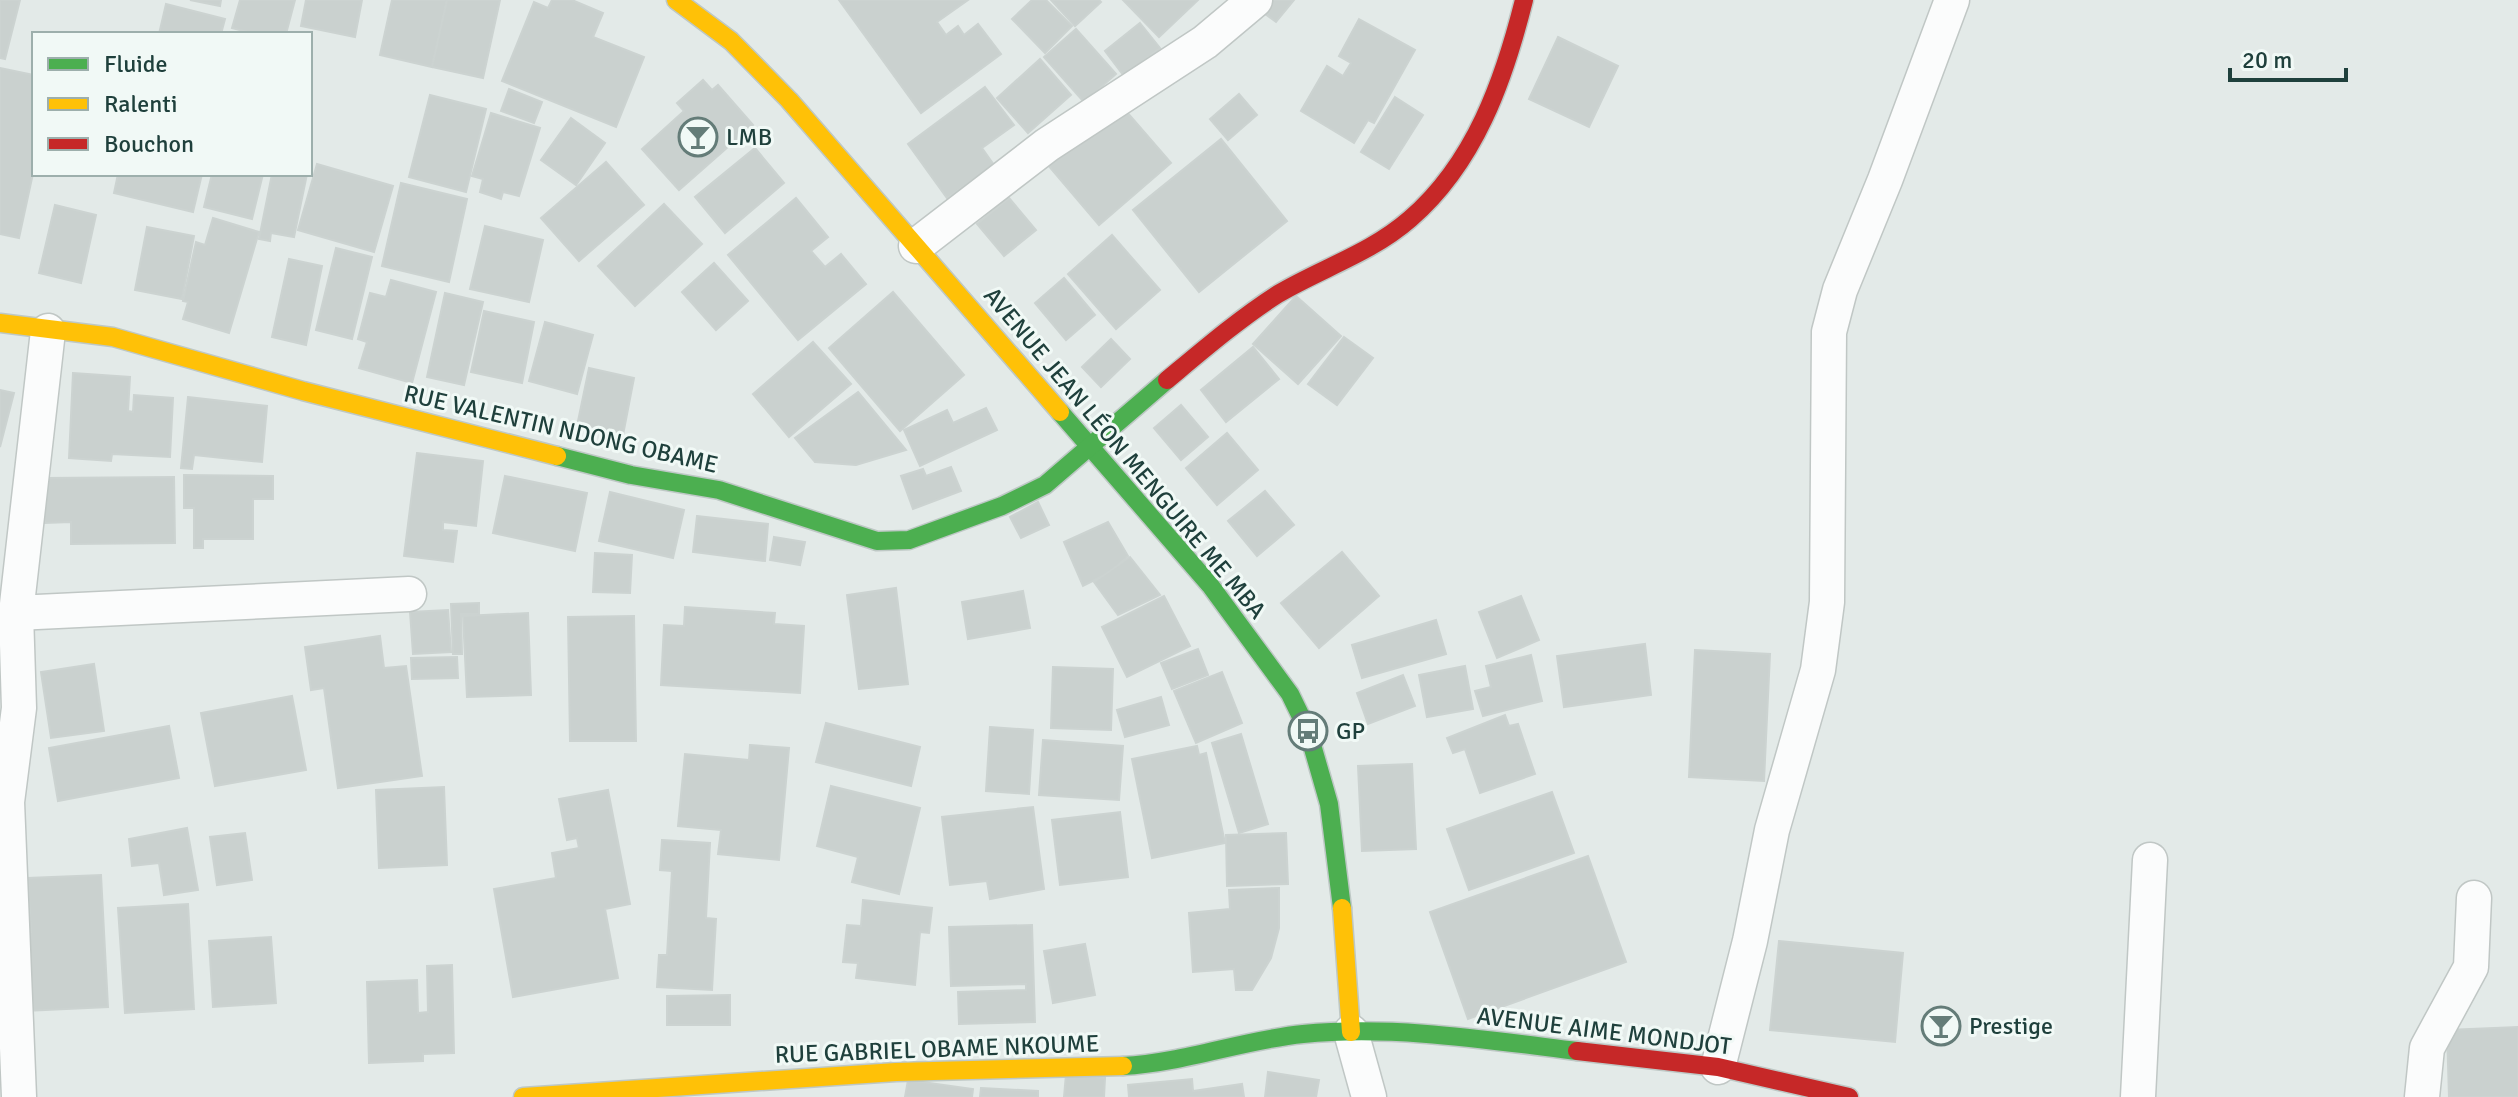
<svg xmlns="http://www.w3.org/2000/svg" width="2518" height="1097" font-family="Signika,sans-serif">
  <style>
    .building { fill: #cad1cf; stroke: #ccd3d1; stroke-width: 2 }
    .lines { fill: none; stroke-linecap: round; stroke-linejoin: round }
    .street-casing { stroke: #c0c7c5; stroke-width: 37 }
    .fast-casing { stroke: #bec8c5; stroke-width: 21 }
    .slow-casing { stroke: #bec8c5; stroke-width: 21 }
    .jam-casing { stroke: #bec8c5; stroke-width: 21 }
    .street { stroke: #fbfcfc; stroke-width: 34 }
    .fast { stroke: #4caf50; stroke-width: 18 }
    .slow { stroke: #ffc107; stroke-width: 18 }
    .jam { stroke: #c62828; stroke-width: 18 }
    .labels { text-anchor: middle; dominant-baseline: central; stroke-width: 6; stroke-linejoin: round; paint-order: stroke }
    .poi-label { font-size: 24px; fill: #1f403c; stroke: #f1f9f6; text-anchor: start }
    .street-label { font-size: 24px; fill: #1f403c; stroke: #f1f9f6 }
  </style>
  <rect width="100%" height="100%" fill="#e3eae8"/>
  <g class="building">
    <polygon points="0,0 20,0 5,59 0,58"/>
    <polygon points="190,0 221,0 220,6"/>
    <polygon points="240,0 295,0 286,34 255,34 232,28"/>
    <polygon points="306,0 362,0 355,37 301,26"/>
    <polygon points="392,0 447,0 432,67 380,55"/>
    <polygon points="447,0 500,0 483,78 432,67"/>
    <polygon points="552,0 572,0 603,13 593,37 644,57 616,127 502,81 534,2 548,8"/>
    <polygon points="839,0 968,0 937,22 946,35 958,26 964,35 978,24 1001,54 921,113"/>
    <polygon points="1032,0 1046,0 1072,26 1045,53 1012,19"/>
    <polygon points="1051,0 1099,0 1101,2 1075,26"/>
    <polygon points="1123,0 1198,0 1159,37"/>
    <polygon points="1263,0 1294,0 1276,22 1257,8"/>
    <polygon points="166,4 225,19 221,34 159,34"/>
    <polygon points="1359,19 1415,50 1374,123 1368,120 1354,143 1301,111 1327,66 1343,76 1351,63 1339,56"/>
    <polygon points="1140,23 1160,48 1124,76 1105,51"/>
    <polygon points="1076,29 1116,74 1084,102 1044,57"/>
    <polygon points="1558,37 1618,66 1589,127 1529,99"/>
    <polygon points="1040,59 1071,95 1028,133 997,98"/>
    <polygon points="0,68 34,75 34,169 19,238 0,234"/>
    <polygon points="703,80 712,90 718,85 753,125 679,190 642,149 684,111 677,103"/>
    <polygon points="985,87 1014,125 982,148 994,165 947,198 908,144"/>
    <polygon points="509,89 542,102 534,123 501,111"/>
    <polygon points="1239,94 1257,115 1228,140 1210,119"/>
    <polygon points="430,95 486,109 466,192 409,177"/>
    <polygon points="1395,97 1423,115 1389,169 1361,152"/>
    <polygon points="1119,103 1171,163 1099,225 1048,165"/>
    <polygon points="491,113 540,128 519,196 503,192 501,199 480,192 483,179 472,176"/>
    <polygon points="571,118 605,143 576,185 541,160"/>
    <polygon points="1221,139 1287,221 1199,292 1133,210"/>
    <polygon points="755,148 784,183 725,233 695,197"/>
    <polygon points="606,162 644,205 579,261 541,218"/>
    <polygon points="317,164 393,186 374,252 298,230"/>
    <polygon points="118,174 202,174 193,212 114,193"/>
    <polygon points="212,174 263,174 252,219 204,207"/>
    <polygon points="272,174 307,174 294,237 271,233 270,241 259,239"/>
    <polygon points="401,183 467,199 449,282 382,266"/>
    <polygon points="796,198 828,237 811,251 825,267 841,254 866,284 798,340 728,255"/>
    <polygon points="1009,198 1036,230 1004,256 977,224"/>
    <polygon points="664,204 702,244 635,306 598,266"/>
    <polygon points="55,205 96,215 81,283 39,273"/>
    <polygon points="213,218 259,232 229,333 183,319 188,302 183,301 196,242 205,245"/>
    <polygon points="485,226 543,240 529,302 470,289"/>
    <polygon points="147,227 194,236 182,299 135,290"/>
    <polygon points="1112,235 1160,290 1116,329 1068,274"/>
    <polygon points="336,248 372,257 352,339 316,330"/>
    <polygon points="289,259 322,266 306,345 272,337"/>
    <polygon points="714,263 748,301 716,330 682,292"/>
    <polygon points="1064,278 1095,315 1066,340 1035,303"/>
    <polygon points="391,280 436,292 412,383 359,368 367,342 358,339 370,293 386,297"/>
    <polygon points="893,292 964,375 900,431 829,348"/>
    <polygon points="445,293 483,302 464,385 427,377"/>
    <polygon points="1296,296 1341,336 1298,384 1253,344"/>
    <polygon points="484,311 534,322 522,383 471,372"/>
    <polygon points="545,322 593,335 577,394 529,381"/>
    <polygon points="1344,337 1373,358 1337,405 1308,384"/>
    <polygon points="1111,339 1130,359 1101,387 1082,367"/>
    <polygon points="813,342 851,384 789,437 753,394"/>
    <polygon points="1253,347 1279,379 1226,422 1201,390"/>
    <polygon points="589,368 634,378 623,435 577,426"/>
    <polygon points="73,373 130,377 128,411 133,412 134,395 173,398 170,457 112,454 111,461 69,458"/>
    <polygon points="0,390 14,393 0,447"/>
    <polygon points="858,392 906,450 856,465 815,462 795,438"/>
    <polygon points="188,397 267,406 262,462 194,455 192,469 181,468"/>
    <polygon points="1181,405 1208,437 1181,460 1154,428"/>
    <polygon points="986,408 997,430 920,466 904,430 947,410 953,423"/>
    <polygon points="1227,433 1258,470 1217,505 1186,468"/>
    <polygon points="417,453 483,461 476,526 443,522 443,530 457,531 453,562 404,556"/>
    <polygon points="951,467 961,491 913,509 901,476 923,469 926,476"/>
    <polygon points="184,475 273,476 273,499 253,499 253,539 203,539 203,548 194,548 194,508 184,508"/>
    <polygon points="505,476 587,493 575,551 493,533"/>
    <polygon points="174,477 175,543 71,544 71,522 45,523 44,478"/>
    <polygon points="1265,491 1294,525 1257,556 1228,521"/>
    <polygon points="610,492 684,510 673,558 599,541"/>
    <polygon points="1038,502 1049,525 1021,538 1010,517"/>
    <polygon points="697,516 768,524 765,561 693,552"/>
    <polygon points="1108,522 1128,556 1109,573 1083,586 1064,542"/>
    <polygon points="774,537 805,542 800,565 770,560"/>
    <polygon points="1342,552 1379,596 1319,648 1281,603"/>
    <polygon points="595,553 632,555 630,593 593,592"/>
    <polygon points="1130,557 1160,595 1118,615 1094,582"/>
    <polygon points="896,588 908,684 859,689 847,595"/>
    <polygon points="1023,591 1030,628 968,639 962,602"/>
    <polygon points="1164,596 1190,646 1127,677 1102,627"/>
    <polygon points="1521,596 1539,640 1497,658 1479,612"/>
    <polygon points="479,603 479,614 461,614 462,654 453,654 451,604"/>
    <polygon points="685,607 775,613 774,624 804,626 800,693 661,685 664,625 684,626"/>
    <polygon points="448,610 451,652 413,654 410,612"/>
    <polygon points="528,613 531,695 467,697 463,616"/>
    <polygon points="634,616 636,741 570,741 568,617"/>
    <polygon points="1436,620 1446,654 1362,678 1352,645"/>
    <polygon points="380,636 384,668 406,666 422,776 338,788 324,688 311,690 305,647"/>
    <polygon points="1645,644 1651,695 1564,707 1557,656"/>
    <polygon points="1198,649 1208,675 1172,689 1161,663"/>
    <polygon points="1695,650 1770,654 1764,781 1689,777"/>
    <polygon points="1531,655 1542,701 1483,716 1475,691 1491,687 1486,666"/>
    <polygon points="457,657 458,678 412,679 411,658"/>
    <polygon points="94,664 104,731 51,738 41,672"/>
    <polygon points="1465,666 1473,709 1427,717 1419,675"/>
    <polygon points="1053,667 1113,669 1111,730 1051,728"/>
    <polygon points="1222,672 1242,723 1196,743 1174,691"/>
    <polygon points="1403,675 1415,706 1368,724 1357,693"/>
    <polygon points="292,696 306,770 215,786 201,713"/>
    <polygon points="1161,697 1169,725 1125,737 1117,710"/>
    <polygon points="1505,715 1509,726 1518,724 1535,774 1480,793 1465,749 1453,753 1447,738"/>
    <polygon points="826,723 920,747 911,786 816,762"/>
    <polygon points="169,726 179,778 58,801 49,748"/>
    <polygon points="990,727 1033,730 1029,794 986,791"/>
    <polygon points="1241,734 1268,824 1239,833 1212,743"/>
    <polygon points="1043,740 1123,746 1119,800 1039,795"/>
    <polygon points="750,745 789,748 779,860 718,854 721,830 678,826 685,754 749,760"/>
    <polygon points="1197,746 1199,755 1206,753 1225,843 1152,858 1132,759"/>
    <polygon points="1412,764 1416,849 1362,851 1358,766"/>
    <polygon points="831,786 920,808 899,894 852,882 858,857 817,846"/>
    <polygon points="444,787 447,865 379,868 376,790"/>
    <polygon points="608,790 630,904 605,909 618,978 513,997 494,889 556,878 552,853 579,848 577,838 567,840 559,799"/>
    <polygon points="1552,792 1574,853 1469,890 1447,829"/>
    <polygon points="1033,807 1044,889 990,899 987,881 950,885 942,817"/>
    <polygon points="1120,812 1128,877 1060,885 1052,820"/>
    <polygon points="187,828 198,890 164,895 159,863 132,866 129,839"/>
    <polygon points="245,833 252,880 217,885 210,837"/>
    <polygon points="1286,833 1288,884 1227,886 1226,835"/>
    <polygon points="662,840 710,843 706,918 716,919 712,990 657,987 659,955 667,955 672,871 660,870"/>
    <polygon points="1588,856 1626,962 1468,1019 1430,912"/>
    <polygon points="101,875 108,1007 25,1011 20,932 31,932 28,878"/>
    <polygon points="1279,888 1279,928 1271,958 1252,990 1236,990 1234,969 1193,972 1189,913 1230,909 1229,890"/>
    <polygon points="863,900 932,908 929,933 920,932 915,985 856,978 858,963 843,962 847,925 861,926"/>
    <polygon points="188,904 194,1009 125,1013 118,908"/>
    <polygon points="1032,925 1035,1022 959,1024 958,992 1026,990 1026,984 951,986 949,927"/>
    <polygon points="271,937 276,1003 213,1007 209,941"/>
    <polygon points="1779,941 1903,953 1895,1042 1770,1030"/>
    <polygon points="1085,944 1095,995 1053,1003 1044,951"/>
    <polygon points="452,965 454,1053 423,1054 423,1061 369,1063 367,982 417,980 418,1013 428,1012 427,966"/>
    <polygon points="730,995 730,1025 667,1025 667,996"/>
    <polygon points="2518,1027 2518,1097 2449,1097 2447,1030"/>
    <polygon points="1268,1072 1319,1080 1316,1097 1265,1097"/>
    <polygon points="1066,1074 1105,1078 1104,1097 1064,1097"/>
    <polygon points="1192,1079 1193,1091 1242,1084 1244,1097 1129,1097 1128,1085"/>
    <polygon points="908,1080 973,1089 972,1097 905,1097"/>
    <polygon points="981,1088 1038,1091 1038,1097 980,1097"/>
  </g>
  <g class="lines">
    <g class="street-casing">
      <g id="street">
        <polyline points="916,246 1047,145 1205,42 1255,0"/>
        <polyline points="16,613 409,594"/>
        <polyline points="1351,1032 1369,1097"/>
        <polyline points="1718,1067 1750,941 1772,830 1818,670 1827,602 1829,332 1840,290 1885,180 1952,0"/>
        <polyline points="19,1097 7,802 19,708 16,613 48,331"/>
        <polyline points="2138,1097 2150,860"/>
        <polyline points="2422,1097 2427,1048 2471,967 2474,898"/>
      </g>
    </g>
    <g class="fast-casing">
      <g id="fast">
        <polyline points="1060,412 1210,585 1290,694 1308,731 1329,804 1342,908"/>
        <polyline points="557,456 631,475 719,490 877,541 909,540 1002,506 1045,485 1167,380"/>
        <path d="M 1123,1066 C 1184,1063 1242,1040 1303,1034 C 1393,1025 1488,1040 1577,1051"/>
      </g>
    </g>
    <g class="slow-casing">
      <g id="slow">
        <polyline points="676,0 731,41 789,100 1060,412"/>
        <polyline points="0,323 113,337 303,391 557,456"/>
        <polyline points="1342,908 1351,1032"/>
        <polyline points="523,1097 896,1072 1123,1066"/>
      </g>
    </g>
    <g class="jam-casing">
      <g id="jam">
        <path d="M 1167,380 C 1203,350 1239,319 1278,294 C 1322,268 1371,253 1410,219 C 1475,163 1504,80 1524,0"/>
        <polyline points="1577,1051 1718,1067 1849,1097"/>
      </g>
    </g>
    <use href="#street" class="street"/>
    <use href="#fast" class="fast"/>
    <use href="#slow" class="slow"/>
    <use href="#jam" class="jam"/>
  </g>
  <defs>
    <g id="bar-ring" transform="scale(2)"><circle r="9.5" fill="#f1f9f6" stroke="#647c78" stroke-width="1.5"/><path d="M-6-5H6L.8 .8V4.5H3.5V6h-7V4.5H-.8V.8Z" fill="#647c78"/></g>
    <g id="bus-ring" transform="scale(2)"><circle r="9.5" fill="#f1f9f6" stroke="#647c78" stroke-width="1.5"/><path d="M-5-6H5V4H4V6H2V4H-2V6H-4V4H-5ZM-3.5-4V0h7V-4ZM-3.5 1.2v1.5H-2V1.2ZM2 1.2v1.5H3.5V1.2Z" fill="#647c78"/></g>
  </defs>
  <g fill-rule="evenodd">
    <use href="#bar-ring" x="698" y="137"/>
    <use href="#bus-ring" x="1308" y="731"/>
    <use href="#bar-ring" x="1941" y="1026"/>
  </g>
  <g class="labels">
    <g class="poi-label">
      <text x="726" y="137">LMB</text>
      <text x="1336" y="731">GP</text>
      <text x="1969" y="1026">Prestige</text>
    </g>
    <g class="street-label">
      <text transform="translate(561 429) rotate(13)">RUE VALENTIN NDONG OBAME</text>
      <text transform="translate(1125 453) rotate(50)">AVENUE JEAN LÉON MENGUIRE ME MBA</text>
      <text transform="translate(1604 1031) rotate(7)">AVENUE AIME MONDJOT</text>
      <text transform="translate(937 1049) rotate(-2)">RUE GABRIEL OBAME NKOUME</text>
    </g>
  </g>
  <rect x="32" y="32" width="280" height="144" fill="#f1f9f6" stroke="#9dafac" stroke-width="2"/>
  <rect x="48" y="58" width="40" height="12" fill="#4caf50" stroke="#9dafac" stroke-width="2"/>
  <text x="104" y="72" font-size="24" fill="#1f403c">Fluide</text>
  <rect x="48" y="98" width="40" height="12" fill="#ffc107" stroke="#9dafac" stroke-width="2"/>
  <text x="104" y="112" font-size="24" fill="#1f403c">Ralenti</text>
  <rect x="48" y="138" width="40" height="12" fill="#c62828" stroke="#9dafac" stroke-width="2"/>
  <text x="104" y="152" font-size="24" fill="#1f403c">Bouchon</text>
  <path d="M2230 68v12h116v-12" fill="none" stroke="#1f403c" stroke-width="4"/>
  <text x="2242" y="68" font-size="24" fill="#1f403c" stroke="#f1f9f6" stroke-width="6" paint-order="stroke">20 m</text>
</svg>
